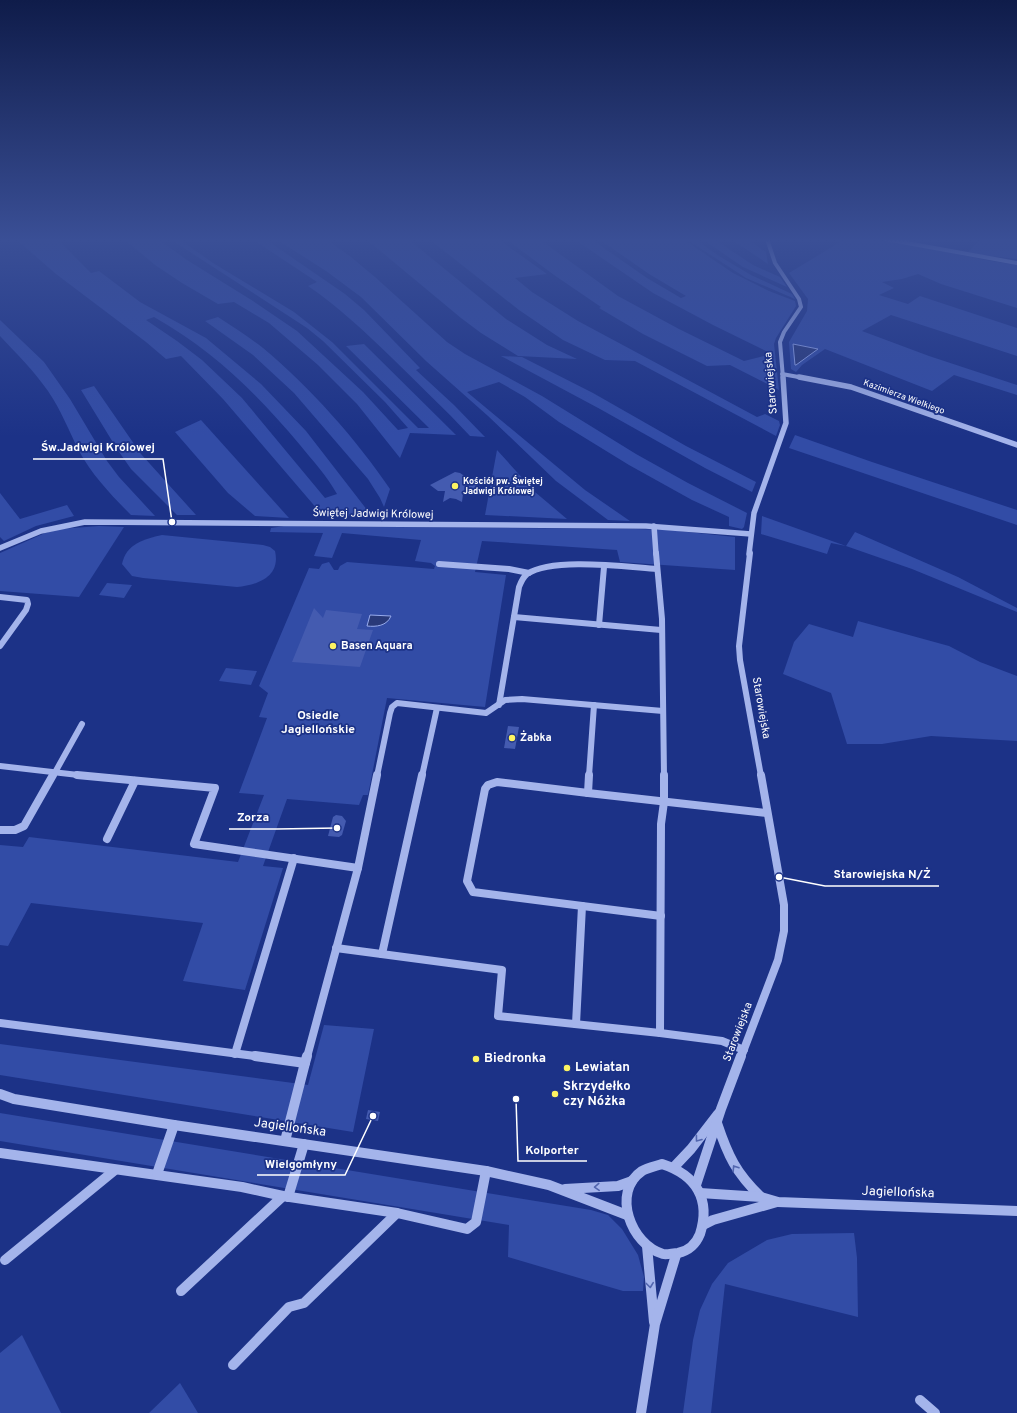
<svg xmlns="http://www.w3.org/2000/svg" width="1017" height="1413" font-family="Overpass,sans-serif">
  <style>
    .green { fill: #324ca6; fill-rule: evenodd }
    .water { fill: #293979; stroke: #98abed }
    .building { fill: #445bb0 }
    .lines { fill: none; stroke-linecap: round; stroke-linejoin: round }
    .minor-far4 { stroke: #a4b4eb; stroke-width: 4 }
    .minor-far3 { stroke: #a4b4eb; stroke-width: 5.5 }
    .minor-far2 { stroke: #a4b4eb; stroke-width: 6 }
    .minor-far1 { stroke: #a4b4eb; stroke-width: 8 }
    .minor { stroke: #a4b4eb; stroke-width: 10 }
    .oneway { stroke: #5266af }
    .poi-dot { fill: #fcf362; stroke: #1c3287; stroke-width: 1.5 }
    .labels { text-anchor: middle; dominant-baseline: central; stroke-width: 3.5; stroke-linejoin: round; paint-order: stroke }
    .far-street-label { font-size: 9px; fill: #fff; stroke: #1c3287 }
    .far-poi-label { font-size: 9px; font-weight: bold; fill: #fff; stroke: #1c3287; text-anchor: start }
    .street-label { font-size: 11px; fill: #fff; stroke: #1c3287 }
    .poi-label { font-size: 11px; font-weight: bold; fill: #fff; stroke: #1c3287; text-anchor: start }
    .neighbourhood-label { font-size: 12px; font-weight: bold; fill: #fff; stroke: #1c3287 }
    .near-poi-label { font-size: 13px; font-weight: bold; fill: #fff; stroke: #1c3287; text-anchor: start }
    .near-street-label { font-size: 13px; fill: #fff; stroke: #1c3287 }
    .leader { fill: none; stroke: #fff; stroke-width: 1.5 }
    .callout-dot { fill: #fff; stroke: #1c3287; stroke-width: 1.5 }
    .callout-label { font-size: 12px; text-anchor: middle; font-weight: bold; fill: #fff; stroke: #1c3287; stroke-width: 3.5; stroke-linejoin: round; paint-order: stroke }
  </style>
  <rect width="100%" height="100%" fill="#1c3287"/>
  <g class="green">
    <path d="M 16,239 L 57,239 L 91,273 L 99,271 L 140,302 L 206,338 L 261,384 L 306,431 L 371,515 L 324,517 L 223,399 L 183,358 L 181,356 L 166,359 L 146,342 L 56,274 ZM 154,317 C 214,351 256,393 300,445 C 313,461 327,476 337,494 L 325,498 L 242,398 L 202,360 L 177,341 L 146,320 Z"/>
    <polygon points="124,239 158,239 187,260 253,301 297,331 363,392 398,430 408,428 385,402 323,341 307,328 170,239 179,239 213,263 294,312 332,342 418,428 429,428 346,346 364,344 456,435 410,433 400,458 357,404 318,365 269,323 234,302 218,304 182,283 155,265"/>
    <path d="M 252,239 L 265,239 L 345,294 L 364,310 L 420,368 L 416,370 L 454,405 L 485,437 L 470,436 C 445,409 418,384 392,358 C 365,332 339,307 308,286 L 317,282 Z"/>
    <polygon points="276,239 326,239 351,257 375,277 447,342 465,354 542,396 636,454 688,483 747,513 744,527 742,529 729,526 729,517 692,500 629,465 559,422 525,397 499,382 467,392 585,490 630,521 608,520 556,481 488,416 426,361 361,297 326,271"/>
    <polygon points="366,239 408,239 506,319 547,345 577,359 518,356 481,333 461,318"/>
    <polygon points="429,239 498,239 547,274 515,278 532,292 578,321 757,417 765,414 779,421 780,425 776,436 635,361 605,360 563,340 519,310"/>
    <polygon points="506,239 539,239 618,296 679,329 744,361 772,354 713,325 653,293 574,239 591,239 647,278 681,298 686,296 649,274 599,239 683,239 733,273 769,291 795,301 796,306 793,311 776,338 774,344 779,390 730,365 707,366 643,334 599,308 601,307 554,275"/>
    <polygon points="686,239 695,239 719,256 751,275 792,294 795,299 746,278"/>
    <polygon points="702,239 714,239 753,265 780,277 787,287 743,267"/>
    <polygon points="731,239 747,239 766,252 768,264"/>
    <path d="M 845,239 C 904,239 959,257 1017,265 L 1017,308 L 941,284 L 918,274 L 902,279 L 882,282 L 894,288 L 879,295 L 908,304 L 920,296 L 1017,328 L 1017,356 L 891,315 L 862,331 L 929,356 L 1017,385 L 1017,395 L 954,375 L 932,391 L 825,349 L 802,365 L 796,372 L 791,369 L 789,342 L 807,311 L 808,299 L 789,273 Z"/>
    <polygon points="981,239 1017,239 1017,259 981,255 968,252"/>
    <path d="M 218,317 C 233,327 249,337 263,348 C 309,386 357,440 390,489 L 384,507 L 380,498 L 368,479 L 294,393 L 253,355 L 205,321 Z"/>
    <path d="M 0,320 L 44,362 L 70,399 L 107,461 L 119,477 L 155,516 L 131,515 C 112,496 92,475 79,451 C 69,431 61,410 48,391 C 34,371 17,354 0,336 Z"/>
    <polygon points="501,356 522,357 593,393 686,446 756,482 752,492 705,468 600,409"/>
    <polygon points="94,386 141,454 196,515 177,515 131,469 117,449 81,390"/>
    <polygon points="201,420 289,518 255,516 228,493 175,432"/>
    <polygon points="795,435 872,462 1017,510 1017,525 789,448"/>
    <polygon points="497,450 535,492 567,519 485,515"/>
    <polygon points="0,493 20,519 67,505 74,516 36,526 4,541 0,537"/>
    <polygon points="762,516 846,546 855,532 958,577 1017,608 1017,612 912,569 846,546 831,543 827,554 761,534"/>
    <polygon points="99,526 124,527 79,597 0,591 0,553 45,533 60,529"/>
    <polygon points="284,526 636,529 669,530 735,537 735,570 620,562 617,550 482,541 475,572 506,575 485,707 387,698 368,795 363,795 359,805 287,799 263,866 283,868 245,990 183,981 203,923 31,903 8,946 0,945 0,845 23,847 29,837 238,862 264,795 239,793 267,718 259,717 268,693 259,686 309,568 319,569 322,564 329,562 334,570 338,570 340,566 347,562 434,569 435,566 431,563 415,561 421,540 342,533 332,558 314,556 323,533 270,532 271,528"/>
    <path d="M 162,535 L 263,545 L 270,547 L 275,551 C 281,577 257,585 237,587 L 143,578 L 132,576 L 122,564 C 126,544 144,539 162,535 Z"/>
    <polygon points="107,583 132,585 124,598 99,595"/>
    <polygon points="858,621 949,646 980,662 1017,676 1017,741 931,736 882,744 847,744 831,693 783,674 794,642 809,624 853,637"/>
    <polygon points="226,668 257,671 251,685 219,681"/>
    <polygon points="324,1025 374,1029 353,1132 0,1075 0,1044 308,1085"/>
    <polygon points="0,1113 591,1210 608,1215 622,1229 638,1255 644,1277 643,1291 623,1291 508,1257 509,1225 0,1141"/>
    <polygon points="854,1233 857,1258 858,1317 725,1284 711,1413 683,1413 693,1340 700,1310 712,1284 728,1263 767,1240 792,1234"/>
    <polygon points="22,1335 61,1413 0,1413 0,1353"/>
    <polygon points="180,1383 198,1413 149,1413"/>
  </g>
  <g class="water">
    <polygon points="793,344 818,349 796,365 795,365"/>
    <path d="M 370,615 L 391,616 C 387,626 376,627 367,626 Z"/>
  </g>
  <g class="building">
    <polygon points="455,472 460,473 466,477 465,481 472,481 480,487 463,494 462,502 456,499 450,498 443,502 445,491 438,491 430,485"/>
    <polygon points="314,608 323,618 326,610 362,614 357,629 373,630 360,667 292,662"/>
    <polygon points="508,726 519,727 515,749 504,748"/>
    <polygon points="336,815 342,816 346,821 342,835 339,837 328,836 333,817"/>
    <polygon points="368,1110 380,1112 378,1121 366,1119"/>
  </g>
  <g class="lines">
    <g class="minor-far4">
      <polyline points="767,239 775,263 799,299 801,307 784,332 780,342 783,378"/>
      <polyline points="885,239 1017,263"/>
      <polyline points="782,374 804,378"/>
    </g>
    <g class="minor-far3">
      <polyline points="799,377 851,387 1017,445"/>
      <polyline points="654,526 656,554"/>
      <polyline points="0,548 41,531 85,522 646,526 751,534"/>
      <polyline points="749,554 754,513 786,423 783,377"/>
    </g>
    <g class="minor-far2">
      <polyline points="656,553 662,619 664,776"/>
      <polyline points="750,553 739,646 740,660 761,776"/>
      <polyline points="439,564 509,569 529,573"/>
      <polyline points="0,597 27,600 28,604 26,610 0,646"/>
      <polyline points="514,617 661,630"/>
      <polyline points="599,625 604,567"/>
      <path d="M 499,705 L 519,587 C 521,582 523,577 527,574 C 553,557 626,567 657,569"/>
      <polyline points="0,766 87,776"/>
      <polyline points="53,776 82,724"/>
      <polyline points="377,776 390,713 392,707 397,703 486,713 505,700 522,699 663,711"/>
      <polyline points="422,776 437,708"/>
      <polyline points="589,776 594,705"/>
    </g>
    <g class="minor-far1">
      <polyline points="77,775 215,788 194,844 358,868"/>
      <polyline points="589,775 588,793 767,813"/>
      <polyline points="664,775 664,802 661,824 660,1033 722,1041 744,1050"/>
      <polyline points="588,793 497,782 488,785 485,789 467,881 473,892 661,916"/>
      <polyline points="0,830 15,830 24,826 53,775"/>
      <polyline points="107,839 135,781"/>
      <polyline points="336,948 502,970 498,1016 660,1033"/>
      <polyline points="382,954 422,775"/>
      <polyline points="0,1023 263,1057"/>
      <polyline points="576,1024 582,906"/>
      <polyline points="235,1054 294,858"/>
      <polyline points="307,1057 358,868 377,775"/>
      <polyline points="741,1057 778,960 784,931 784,905 761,775"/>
    </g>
    <g class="minor">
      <polyline points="255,1056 305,1063 285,1141"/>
      <polyline points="305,1063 307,1056"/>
      <polyline points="0,1094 14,1099 174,1125 486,1171 549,1185 627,1215"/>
      <path d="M 717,1123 C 728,1156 736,1173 761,1197"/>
      <polyline points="0,1153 242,1187 283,1196 397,1213 467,1229 476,1222 486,1171"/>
      <path d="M 662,1164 C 696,1175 711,1199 700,1234 C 696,1244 688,1251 678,1253 C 673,1253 667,1255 663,1254 C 631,1245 611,1192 642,1171 C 647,1168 656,1166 662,1164 Z"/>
      <polyline points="674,1167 691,1149 718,1114"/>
      <polyline points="157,1174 174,1125"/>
      <polyline points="696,1185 721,1109 741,1056"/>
      <polyline points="565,1189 618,1186 632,1181"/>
      <polyline points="700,1193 761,1197 778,1202 1017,1211"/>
      <polyline points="288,1197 304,1144"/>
      <polyline points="703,1225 713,1220 777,1202"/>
      <polyline points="647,1246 654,1322"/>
      <polyline points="5,1260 115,1170"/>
      <polyline points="181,1291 283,1196"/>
      <polyline points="233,1365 289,1307 304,1303 397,1213"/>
      <polyline points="920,1400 935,1413"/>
      <polyline points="641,1413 655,1324 676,1255"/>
    </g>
  </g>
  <defs><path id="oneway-chevron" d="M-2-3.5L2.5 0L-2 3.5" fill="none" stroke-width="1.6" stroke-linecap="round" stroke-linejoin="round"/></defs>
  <g class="oneway">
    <use href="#oneway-chevron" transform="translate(698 1139) rotate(127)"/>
    <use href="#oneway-chevron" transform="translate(735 1168) rotate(-123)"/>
    <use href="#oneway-chevron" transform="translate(597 1187) rotate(177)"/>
    <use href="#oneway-chevron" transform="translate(650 1285) rotate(83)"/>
  </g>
  <linearGradient id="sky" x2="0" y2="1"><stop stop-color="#0f1c4a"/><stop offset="0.55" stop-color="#3a4f96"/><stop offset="1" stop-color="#3a4f96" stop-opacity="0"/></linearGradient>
  <rect width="1017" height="437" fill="url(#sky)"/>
  <g class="poi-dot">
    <circle cx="455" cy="486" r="4"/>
    <circle cx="333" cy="646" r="4"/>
    <circle cx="512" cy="738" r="4"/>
    <circle cx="476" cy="1059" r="4"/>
    <circle cx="567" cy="1068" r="4"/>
    <circle cx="555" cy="1094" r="4"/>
  </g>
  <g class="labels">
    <g class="far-street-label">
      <text transform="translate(904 397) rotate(20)">Kazimierza Wielkiego</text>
    </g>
    <g class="far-poi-label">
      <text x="463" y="481">Kościół pw. Świętej<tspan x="463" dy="10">Jadwigi Królowej</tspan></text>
    </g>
    <g class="street-label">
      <text transform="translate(771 383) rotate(-95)">Starowiejska</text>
      <text transform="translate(373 514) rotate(1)">Świętej Jadwigi Królowej</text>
      <text transform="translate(761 708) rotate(80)">Starowiejska</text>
      <text transform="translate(738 1032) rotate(-69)">Starowiejska</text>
    </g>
    <g class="poi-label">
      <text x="341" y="646">Basen Aquara</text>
      <text x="520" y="738">Żabka</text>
    </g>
    <g class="neighbourhood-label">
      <text x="318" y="716">Osiedle<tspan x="318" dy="14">Jagiellońskie</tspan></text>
    </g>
    <g class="near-poi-label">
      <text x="484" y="1059">Biedronka</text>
      <text x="575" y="1068">Lewiatan</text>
      <text x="563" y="1087">Skrzydełko<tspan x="563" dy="15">czy Nóżka</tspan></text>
    </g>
    <g class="near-street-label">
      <text transform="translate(290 1128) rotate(8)">Jagiellońska</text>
      <text transform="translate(898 1193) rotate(2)">Jagiellońska</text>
    </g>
  </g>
  <path class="leader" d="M172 522L163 459H33M337 828L277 829H229M779 877L825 886H939M516 1099L518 1161H587M373 1116L345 1175H257"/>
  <g class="callout-dot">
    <circle cx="172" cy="522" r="4"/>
    <circle cx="337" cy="828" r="4"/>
    <circle cx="779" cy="877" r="4"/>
    <circle cx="516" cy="1099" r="4"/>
    <circle cx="373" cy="1116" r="4"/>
  </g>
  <g class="callout-label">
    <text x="98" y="451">Św.Jadwigi Królowej</text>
    <text x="253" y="821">Zorza</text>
    <text x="882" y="878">Starowiejska N/Ż</text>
    <text x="552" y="1154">Kolporter</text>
    <text x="301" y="1168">Wielgomłyny</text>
  </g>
</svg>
